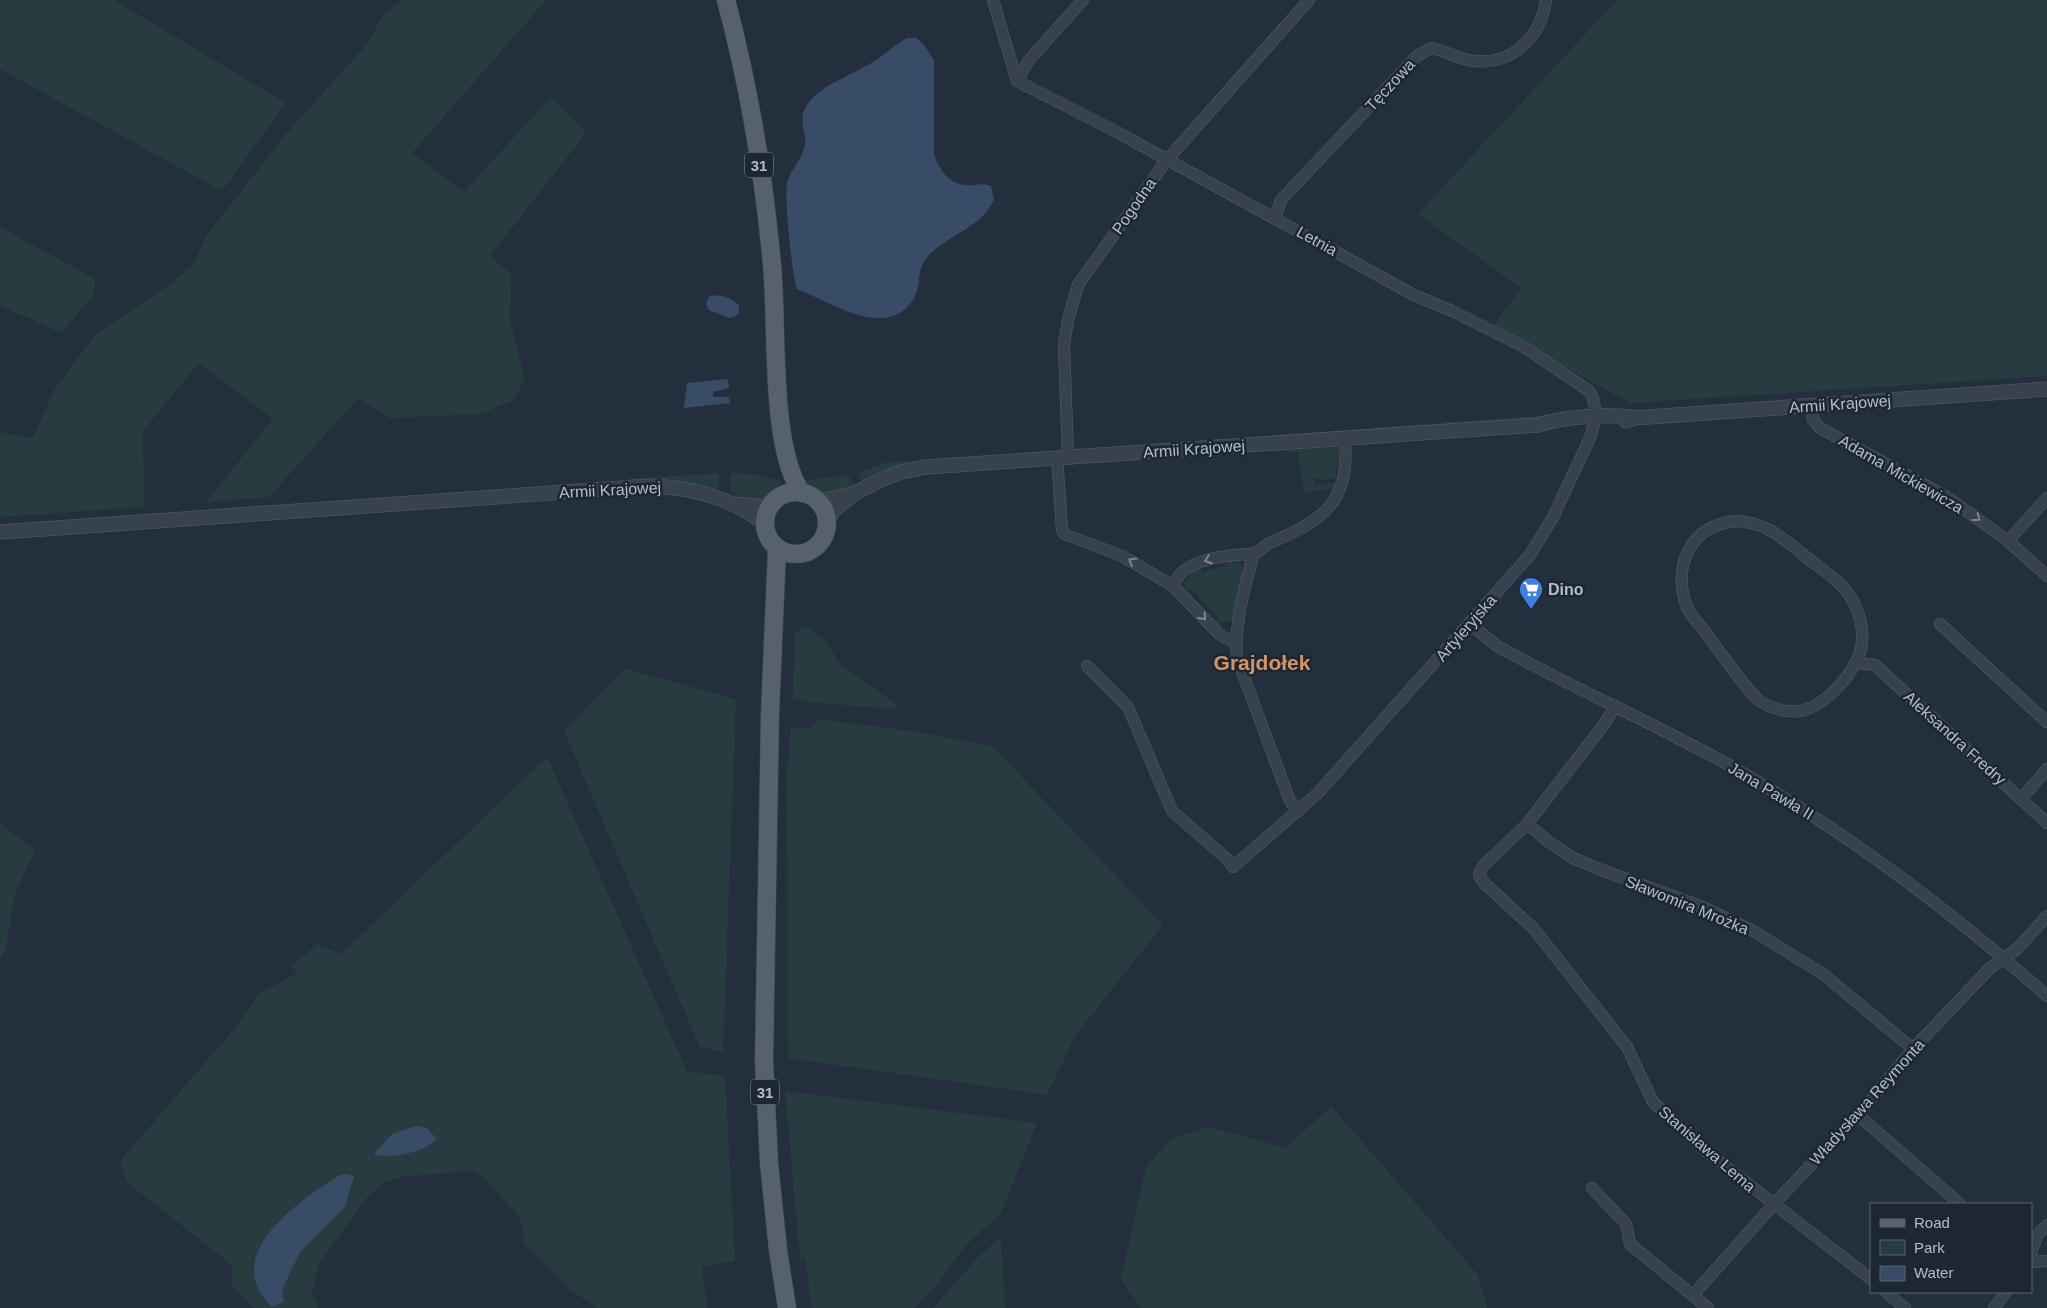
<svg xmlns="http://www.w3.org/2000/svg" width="2047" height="1308" font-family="Helvetica,sans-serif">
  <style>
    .green { fill: #263c3f }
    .water { fill: #394c67 }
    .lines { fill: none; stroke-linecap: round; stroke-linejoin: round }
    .minor-casing { stroke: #565f6c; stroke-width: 12 }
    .tertiary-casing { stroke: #565f6c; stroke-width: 15 }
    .primary-casing { stroke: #414a57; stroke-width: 19 }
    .minor { stroke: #38414e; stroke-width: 11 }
    .tertiary { stroke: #38414e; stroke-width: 14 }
    .primary { stroke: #56606e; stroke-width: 18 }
    .oneway { stroke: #7c8592 }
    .labels { text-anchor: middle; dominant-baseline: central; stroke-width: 5; stroke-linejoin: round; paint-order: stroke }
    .shield { fill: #1d2633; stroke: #878f9c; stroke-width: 1 }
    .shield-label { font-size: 15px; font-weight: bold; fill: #b4bcc9 }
    .street-label { font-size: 16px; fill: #b4bcc9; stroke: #1d2633 }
    .poi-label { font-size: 16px; font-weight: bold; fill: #b4bcc9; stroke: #1d2633; text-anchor: start }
    .district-label { font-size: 21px; font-weight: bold; fill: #d59563; stroke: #1d2633 }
  </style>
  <rect width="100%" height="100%" fill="#242f3e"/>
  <g class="green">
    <polygon points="0,0 114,0 286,103 222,191 0,69"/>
    <polygon points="402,0 546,0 412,153 464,192 551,97 586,133 490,256 511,274 510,319 525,379 513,400 482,414 390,418 358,398 269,497 206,502 273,419 199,363 143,431 144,507 0,517 0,432 33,438 54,390 95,335 172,283 194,263 206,236 286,134 367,44 383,15"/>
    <polygon points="1617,0 2047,0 2047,376 1630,403 1493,326 1521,288 1418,214"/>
    <polygon points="0,227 95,279 93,296 61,333 0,305"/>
    <polygon points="1550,415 1553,418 1375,431 1372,428"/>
    <polygon points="1334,447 1338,448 1339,454 1335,478 1320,480 1320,478 1314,479 1315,486 1334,482 1336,484 1335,488 1304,493 1298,452 1287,452 1287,450"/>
    <polygon points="956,458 956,460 867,481 861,480 857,474 883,463"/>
    <polygon points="719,473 719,485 712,491 628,482 628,479"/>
    <polygon points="731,473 753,474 781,481 778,491 766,501 737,498 730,488"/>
    <polygon points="848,475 853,483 851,488 819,496 808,491 799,481"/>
    <polygon points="1237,560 1242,567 1242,570 1245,571 1235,618 1232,618 1231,621 1216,623 1215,620 1219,619 1194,591 1187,591 1183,583 1192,573 1191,571 1203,566 1201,572 1226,566 1228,561"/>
    <polygon points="805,625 826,642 841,665 897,705 892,709 809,702 793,698 795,634"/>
    <polygon points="625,669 733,698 736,701 723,1052 700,1047 564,731"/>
    <polygon points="820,719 917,732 992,746 1163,925 1075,1036 1047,1095 788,1058 787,774 791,727 811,728"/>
    <polygon points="547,757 687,1071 725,1076 735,1261 702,1267 707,1308 597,1308 568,1288 524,1244 523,1227 516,1213 482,1176 471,1171 400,1177 384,1183 368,1196 319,1264 312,1293 319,1308 255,1308 231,1286 233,1266 127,1182 120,1161 235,1028 260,993 298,973 291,967 317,944 341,954"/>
    <polygon points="0,823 35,850 15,893 6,949 0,958"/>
    <polygon points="785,1091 1037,1123 1001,1213 965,1246 935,1287 914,1308 812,1308 805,1259 800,1258"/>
    <polygon points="1331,1106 1478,1275 1487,1308 1141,1308 1121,1279 1146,1167 1172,1138 1209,1127 1286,1148"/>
    <polygon points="1001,1237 1005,1308 933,1308 979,1256"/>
  </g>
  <g class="water">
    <path d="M 907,38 L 916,38 L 923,44 L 934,60 L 934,154 C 938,169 950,185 967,185 C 977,186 981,182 991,186 L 994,200 C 981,227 953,233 931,253 C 914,269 923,283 914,298 C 888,342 831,302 797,289 C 792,277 784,196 787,183 C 791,170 802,159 805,145 C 807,132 797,118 807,105 C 822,83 854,75 876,60 C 887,53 896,44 907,38 Z"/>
    <path d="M 709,296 C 721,294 730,297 739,305 L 739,314 L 730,318 L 709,310 L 706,304 Z"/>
    <polygon points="728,379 729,388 713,392 713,397 729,397 730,403 684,408 687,383"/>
    <path d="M 416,1126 L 427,1128 L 437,1139 C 425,1152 390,1160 374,1154 L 392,1134 Z"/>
    <path d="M 346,1174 L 354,1176 L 345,1207 L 300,1252 L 282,1290 L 284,1302 L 272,1307 C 218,1255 299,1201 340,1175 Z"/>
  </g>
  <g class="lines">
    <g class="minor-casing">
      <g id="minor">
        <polyline points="993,0 1017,81"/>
        <path d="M 1017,81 L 1117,132 L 1414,295 L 1452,311 L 1524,347 L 1588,390 C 1599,402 1595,426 1589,440 L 1552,519 L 1529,556 L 1318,793 L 1233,867 L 1227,859 L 1172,811 L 1128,707 L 1087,666"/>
        <polyline points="1017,81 1029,60 1083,0"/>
        <path d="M 1275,218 L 1281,200 L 1417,56 L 1432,48 C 1445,51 1456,58 1469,60 C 1510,68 1541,38 1546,0"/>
        <polyline points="1811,406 1813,420 1820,428 1947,497 2008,541 2047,576"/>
        <polyline points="1068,457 1064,345 1068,320 1078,285 1166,161 1309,0"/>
        <polyline points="1057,458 1062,529 1064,534 1122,556 1173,586 1220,635 1236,643"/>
        <path d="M 1736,521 C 1767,522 1782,538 1805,556 C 1822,570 1845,583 1854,603 C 1870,637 1862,661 1839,686 C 1814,713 1790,720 1758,700 C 1738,679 1721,654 1704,630 C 1698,623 1689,614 1686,605 C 1673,564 1691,525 1736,521 Z"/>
        <polyline points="2008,541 2047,498"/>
        <path d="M 1254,553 C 1245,586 1234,624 1237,658 L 1290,801 L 1298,812"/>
        <path d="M 1173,586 C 1181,563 1212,557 1234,555 C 1241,554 1248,555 1254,553 C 1260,552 1264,545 1270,543 C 1323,520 1350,504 1345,438"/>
        <path d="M 1470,624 L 1497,646 C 1573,688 1653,723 1729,765 C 1844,830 1949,909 2047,996"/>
        <polyline points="1940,624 2047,722"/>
        <polyline points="1857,663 1875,665 2047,823"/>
        <polyline points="1615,706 1605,723 1527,824 1484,865 1479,875 1483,882 1534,929 1627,1047 1653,1102 1707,1152 1871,1279"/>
        <polyline points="2021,799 2047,769"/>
        <polyline points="1527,824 1549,842 1573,858 1599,869 1705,908 1755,932 1823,974 1913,1049"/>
        <polyline points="1858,1115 1960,1204"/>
        <polyline points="1592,1188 1626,1224 1630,1244 1708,1308"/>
        <polyline points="2031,1253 2038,1234 2047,1225"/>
        <polyline points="2031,1262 2047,1261"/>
        <polyline points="1886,1292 1905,1308"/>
        <polyline points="1693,1295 1774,1204 1858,1115 1913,1049 1990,968 2018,948 2047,916"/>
        <polyline points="1994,1308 2006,1292"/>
      </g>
    </g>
    <g class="tertiary-casing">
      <g id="tertiary">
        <polyline points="1626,421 1634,418 2047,389"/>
        <polyline points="818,502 852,494"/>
        <polyline points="734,504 764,507 770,505"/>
        <path d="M 827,520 L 834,510 L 855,493 L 883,479 L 901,472 L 926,467 L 1538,425 C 1563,417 1609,413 1634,418"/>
        <path d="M 0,532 L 650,486 C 689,487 735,498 764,524"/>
      </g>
    </g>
    <g class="primary-casing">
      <g id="primary">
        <path d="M 726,0 C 749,86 764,177 772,265 C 778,323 769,448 802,493"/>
        <circle cx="796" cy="523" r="31"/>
        <polyline points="777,549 770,714 764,1061 769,1163 778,1250 787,1308"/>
      </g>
    </g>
    <use href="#minor" class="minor"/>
    <use href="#tertiary" class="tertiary"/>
    <use href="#primary" class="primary"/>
  </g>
  <defs><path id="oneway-chevron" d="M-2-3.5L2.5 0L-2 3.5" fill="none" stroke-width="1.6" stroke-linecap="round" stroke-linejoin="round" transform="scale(1.25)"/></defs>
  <g class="oneway">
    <use href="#oneway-chevron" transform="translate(1977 518) rotate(36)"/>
    <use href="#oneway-chevron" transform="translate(1208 560) rotate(160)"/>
    <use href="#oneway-chevron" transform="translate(1132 561) rotate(-149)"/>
    <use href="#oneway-chevron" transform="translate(1203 617) rotate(48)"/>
  </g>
  <defs>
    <g id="supermarket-pin" transform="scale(1.25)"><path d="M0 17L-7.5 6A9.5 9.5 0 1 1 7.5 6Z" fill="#3f7fe0" stroke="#1d2633"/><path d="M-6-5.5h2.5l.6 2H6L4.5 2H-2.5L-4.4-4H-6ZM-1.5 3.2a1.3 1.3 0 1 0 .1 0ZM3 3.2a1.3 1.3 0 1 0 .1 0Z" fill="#fff"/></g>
  </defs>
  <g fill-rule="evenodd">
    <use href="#supermarket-pin" x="1531" y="589"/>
  </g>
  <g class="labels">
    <g class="shield">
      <rect x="745" y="152.5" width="28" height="25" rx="4"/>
      <rect x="751" y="1079.5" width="28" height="25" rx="4"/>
    </g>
    <g class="shield-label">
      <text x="759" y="165">31</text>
      <text x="765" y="1092">31</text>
    </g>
    <g class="street-label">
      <text transform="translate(1390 85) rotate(-47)">Tęczowa</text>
      <text transform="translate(1134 206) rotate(-55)">Pogodna</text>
      <text transform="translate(1317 241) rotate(29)">Letnia</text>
      <text transform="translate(1840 404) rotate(-4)">Armii Krajowej</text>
      <text transform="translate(1194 449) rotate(-4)">Armii Krajowej</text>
      <text transform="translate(1901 474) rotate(30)">Adama Mickiewicza</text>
      <text transform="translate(610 490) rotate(-3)">Armii Krajowej</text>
      <text transform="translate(1466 628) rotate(-49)">Artyleryjska</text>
      <text transform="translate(1955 738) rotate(42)">Aleksandra Fredry</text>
      <text transform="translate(1771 791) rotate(31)">Jana Pawła II</text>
      <text transform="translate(1687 905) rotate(22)">Sławomira Mrożka</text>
      <text transform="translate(1867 1102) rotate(-48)">Władysława Reymonta</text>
      <text transform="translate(1707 1149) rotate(41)">Stanisława Lema</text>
    </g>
    <g class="poi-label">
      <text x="1548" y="589">Dino</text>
    </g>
    <g class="district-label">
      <text x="1262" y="662">Grajdołek</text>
    </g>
  </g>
  <rect x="1870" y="1203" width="162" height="90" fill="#1d2633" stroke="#59626f"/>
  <rect x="1880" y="1219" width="25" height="8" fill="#56606e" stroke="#59626f"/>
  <text x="1914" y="1228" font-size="15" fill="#b4bcc9">Road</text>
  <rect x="1880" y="1240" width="25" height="15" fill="#263c3f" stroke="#59626f"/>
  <text x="1914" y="1253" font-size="15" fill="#b4bcc9">Park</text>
  <rect x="1880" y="1266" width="25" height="15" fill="#394c67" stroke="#59626f"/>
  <text x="1914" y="1278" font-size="15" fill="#b4bcc9">Water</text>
</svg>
